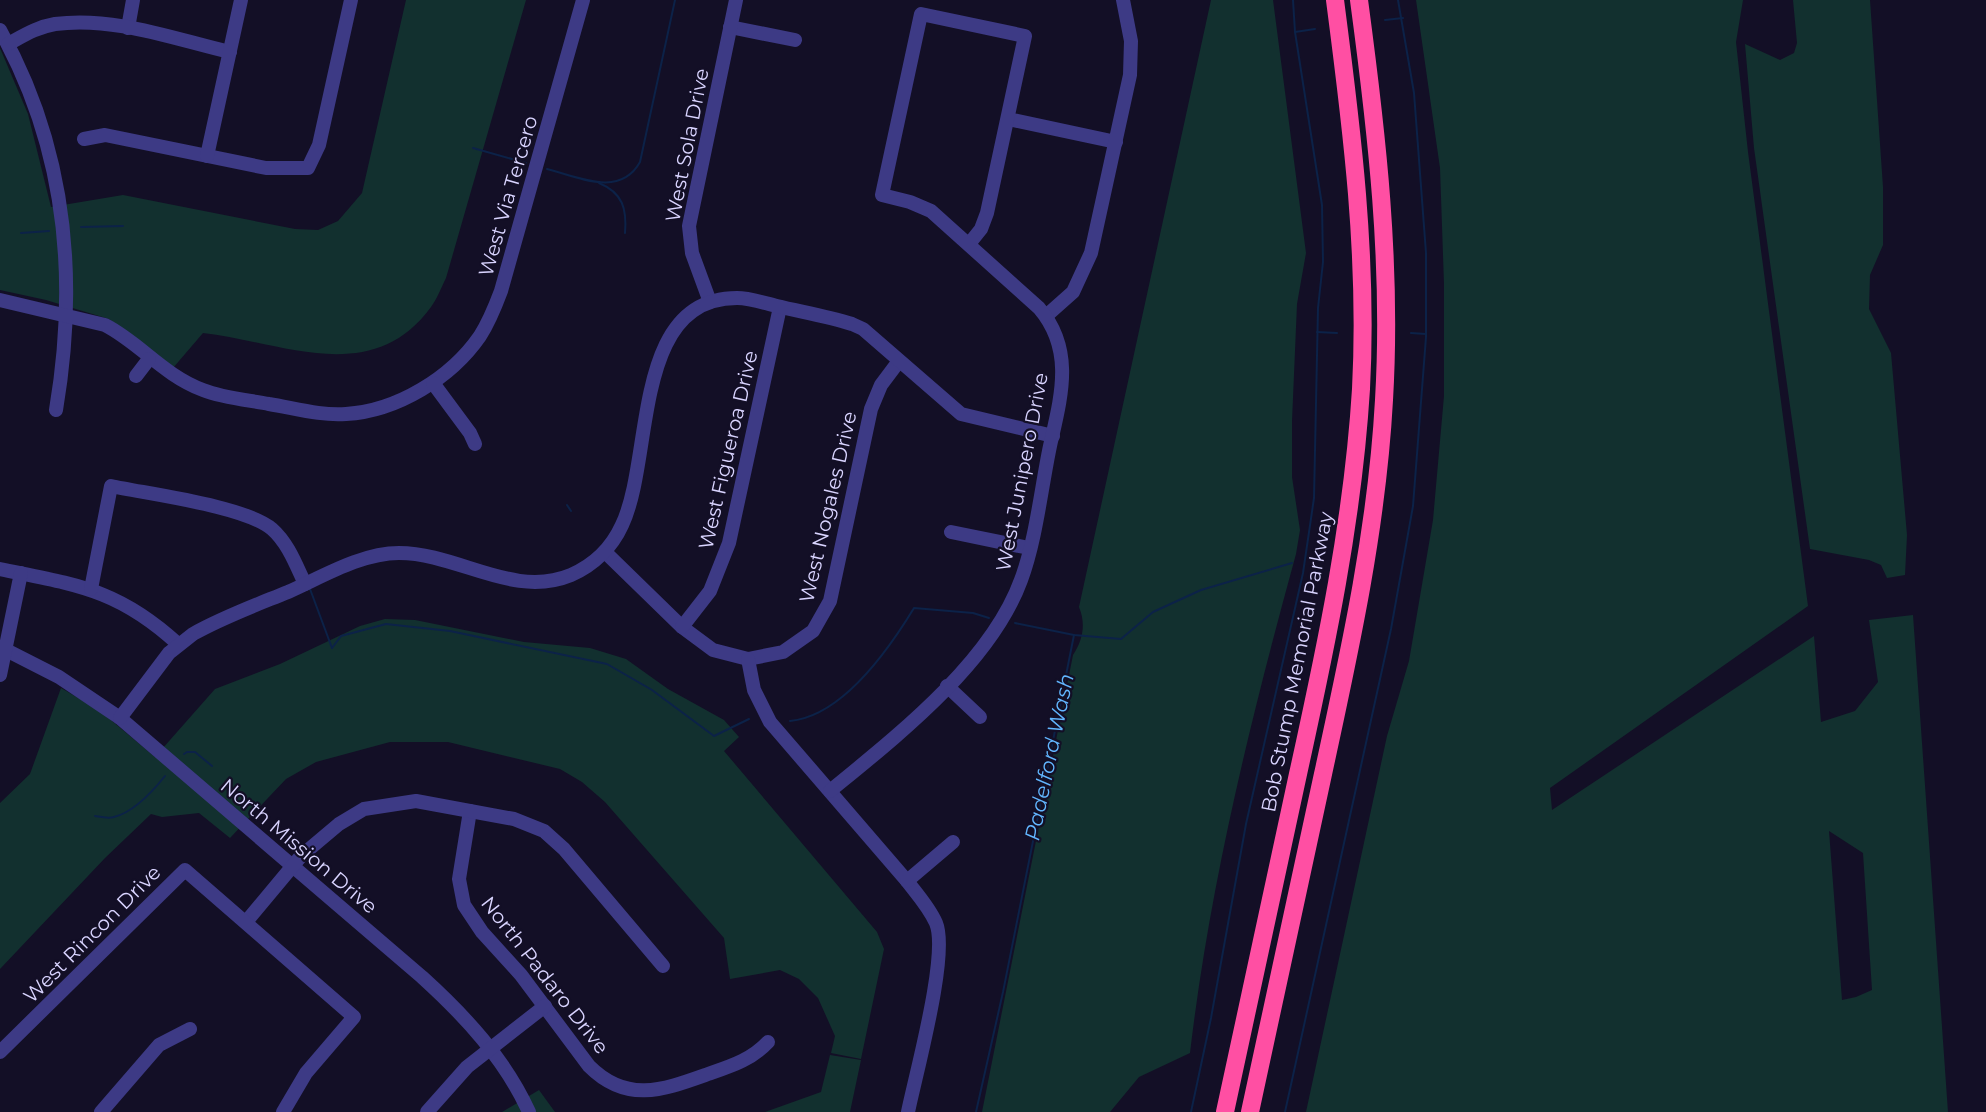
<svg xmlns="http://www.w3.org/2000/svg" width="1986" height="1112" font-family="Montserrat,sans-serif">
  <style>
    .green { fill: #12302f; fill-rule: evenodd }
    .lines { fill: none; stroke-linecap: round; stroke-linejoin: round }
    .stream { stroke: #0c2248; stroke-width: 2 }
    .minor { stroke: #3d3a85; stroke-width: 14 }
    .highway { stroke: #ff4fa3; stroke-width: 18 }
    .labels { text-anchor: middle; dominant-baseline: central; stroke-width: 4.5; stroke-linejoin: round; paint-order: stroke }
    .street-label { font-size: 20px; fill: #d9d4ff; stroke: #130f26 }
    .water-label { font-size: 21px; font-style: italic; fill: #62b6ff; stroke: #130f26 }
  </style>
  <rect width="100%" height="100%" fill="#130f26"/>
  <g class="green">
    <path d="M 406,0 L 526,0 L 446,278 C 441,288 437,299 431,307 C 372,388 282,342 203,333 L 173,368 L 109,319 L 46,300 L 0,290 L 0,48 L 28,114 L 51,207 L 123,195 L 295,229 L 318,230 L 338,221 L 362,193 Z"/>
    <path d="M 1211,0 L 1273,0 L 1306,253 L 1297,304 L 1292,421 L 1292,477 L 1300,530 L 1296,554 C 1251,718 1210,883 1190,1053 L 1139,1077 L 1110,1112 L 982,1112 L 1073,655 C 1083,640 1086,624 1079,607 Z"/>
    <path d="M 1416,0 L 1743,0 L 1736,42 L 1748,152 L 1808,606 L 1550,788 L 1552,810 L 1814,636 L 1821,722 L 1855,711 L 1878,682 L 1869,620 L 1913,615 L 1948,1112 L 1306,1112 L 1387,736 L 1409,661 L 1433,520 L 1444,396 L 1444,284 L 1440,168 ZM 1829,831 L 1863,853 L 1872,990 L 1856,997 L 1842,1000 Z"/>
    <polygon points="1793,0 1870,0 1883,187 1883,245 1870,275 1869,309 1891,353 1907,535 1905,575 1887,578 1881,565 1869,560 1810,549 1754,148 1745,44 1780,60 1794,53 1797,43"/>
    <polygon points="385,619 415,620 524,642 590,648 626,659 668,689 724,720 739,737 724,751 877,932 884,949 861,1059 831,1053 835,1036 818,998 799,979 780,970 730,979 724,938 605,802 582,782 560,769 448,742 390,742 316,762 286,779 230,838 199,813 162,817 151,814 105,858 0,969 0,803 30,774 61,688 99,710 155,757 215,689 280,664 360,626"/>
    <polygon points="830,1055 861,1060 850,1112 765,1112 821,1092"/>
    <polygon points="539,1090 555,1112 502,1112"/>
  </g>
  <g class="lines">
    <g class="stream">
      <polyline points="1385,20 1403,18"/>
      <polyline points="1295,32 1315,29"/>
      <polyline points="473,148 526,163"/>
      <path d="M 547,169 C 578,177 620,198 640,162 L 675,0"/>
      <path d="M 599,183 C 623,193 627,209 625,233"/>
      <polyline points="81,227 123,226"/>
      <polyline points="21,233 49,231"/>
      <polyline points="1317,332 1337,333"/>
      <polyline points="1411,333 1426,334"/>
      <polyline points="567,505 571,511"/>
      <polyline points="310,589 332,648"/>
      <polyline points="1015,623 1074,635 1121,639 1153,612 1201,590 1292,563"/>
      <polyline points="332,648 341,636 386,624 450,631 607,664 652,690 714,736 749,719"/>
      <path d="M 790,721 C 842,716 889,649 914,608 L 973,613 L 989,618"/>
      <polyline points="184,754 187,752 195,752 212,766"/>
      <path d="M 95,816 C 101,817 108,819 114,817 C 134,812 153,791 165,776"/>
      <polyline points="976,1112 1003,992 1074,635"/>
      <polyline points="1191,1112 1211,1018 1246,824 1303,573 1314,498 1318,308 1323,262 1322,205 1295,32 1293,0"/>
      <polyline points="1285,1112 1391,629 1413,506 1426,337 1426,253 1414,93 1398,0"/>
    </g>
    <g class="minor">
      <polyline points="730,27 795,40"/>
      <polyline points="128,28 133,0"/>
      <path d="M 0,30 C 66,148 78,279 56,410"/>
      <path d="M 8,44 C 23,36 37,27 55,24 C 113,16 174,39 230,52"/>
      <polyline points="1008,119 1116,142"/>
      <polyline points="84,139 105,135 266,168 308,168 319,145 351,0"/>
      <polyline points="207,156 241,0"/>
      <path d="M 0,300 L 105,325 C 140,343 163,375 203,390 C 223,398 248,400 269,404 C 294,408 321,416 346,414 C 397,411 451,378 480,336 C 489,322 495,307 501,291 L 583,0"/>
      <polyline points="710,302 692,253 689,226 736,0"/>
      <polyline points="1046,316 1073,292 1091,253 1130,75 1131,41 1123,0"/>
      <polyline points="136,376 149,359"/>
      <polyline points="433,383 470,433 475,444"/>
      <polyline points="951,532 1029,548"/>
      <polyline points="605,552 682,627 713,650 748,659 783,652 813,631 830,601 871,409 881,385 899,361"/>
      <path d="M 0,569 C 77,585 118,589 178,644"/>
      <path d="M 91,589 L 111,486 C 148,494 245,506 272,529 C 288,543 296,565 305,584"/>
      <polyline points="682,627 710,591 729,543 780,307"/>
      <path d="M 0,647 L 59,677 L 120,718 L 422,977 C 465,1016 505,1059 529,1112"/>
      <path d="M 748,659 L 754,690 L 770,722 L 907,881 C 917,894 929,907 936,923 C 949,954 916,1073 908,1112"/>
      <polyline points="0,675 21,573"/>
      <polyline points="947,686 980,717"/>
      <path d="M 120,718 L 169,653 L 193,634 C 223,617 256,605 288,592 C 322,577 361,553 399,553 C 458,553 513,599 571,575 C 594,565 612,547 622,525 C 654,458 631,298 737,298 C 750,298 764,303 777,306 C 802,312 827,316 852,324 L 863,329 L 961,414 L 1053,436"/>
      <path d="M 830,791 C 897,736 991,663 1021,580 C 1036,540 1041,489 1050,446 C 1061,397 1075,350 1039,308 L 931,211 L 910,202 L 882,195 L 921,14 L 1025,36 L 987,213 L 981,229 L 969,244"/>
      <path d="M 470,811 L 459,879 L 464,905 L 482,932 L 521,975 L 589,1066 C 627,1104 663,1090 708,1074 C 731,1066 751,1060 768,1042"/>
      <polyline points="907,881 953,842"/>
      <polyline points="246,922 301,856 339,824 364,809 416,801 514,819 544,831 564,849 663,966"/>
      <polyline points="0,1052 185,870 354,1017 306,1073 283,1112"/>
      <polyline points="101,1112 159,1045 190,1029"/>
      <polyline points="427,1112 467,1067 545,1006"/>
    </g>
    <g class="highway">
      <path d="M 1225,1112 C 1249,999 1274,887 1298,774 C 1326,647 1353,520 1361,389 C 1368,258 1352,130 1335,0"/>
      <path d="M 1250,1112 C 1274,999 1299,887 1323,774 C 1350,650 1377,528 1384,400 C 1392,265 1377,134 1359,0"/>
    </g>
  </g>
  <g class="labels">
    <g class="street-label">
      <text transform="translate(687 145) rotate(-79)">West Sola Drive</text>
      <text transform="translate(508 196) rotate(-74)">West Via Tercero</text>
      <text transform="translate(728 450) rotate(-77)">West Figueroa Drive</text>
      <text transform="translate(1022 472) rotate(-79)">West Junipero Drive</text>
      <text transform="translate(828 507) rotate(-77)">West Nogales Drive</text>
      <text transform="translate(1297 662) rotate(-79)">Bob Stump Memorial Parkway</text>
      <text transform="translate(299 846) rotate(40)">North Mission Drive</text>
      <text transform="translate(92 934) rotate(-45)">West Rincon Drive</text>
      <text transform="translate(545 975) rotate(52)">North Padaro Drive</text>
    </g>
    <g class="water-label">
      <text transform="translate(1049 757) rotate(-78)">Padelford Wash</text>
    </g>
  </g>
</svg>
